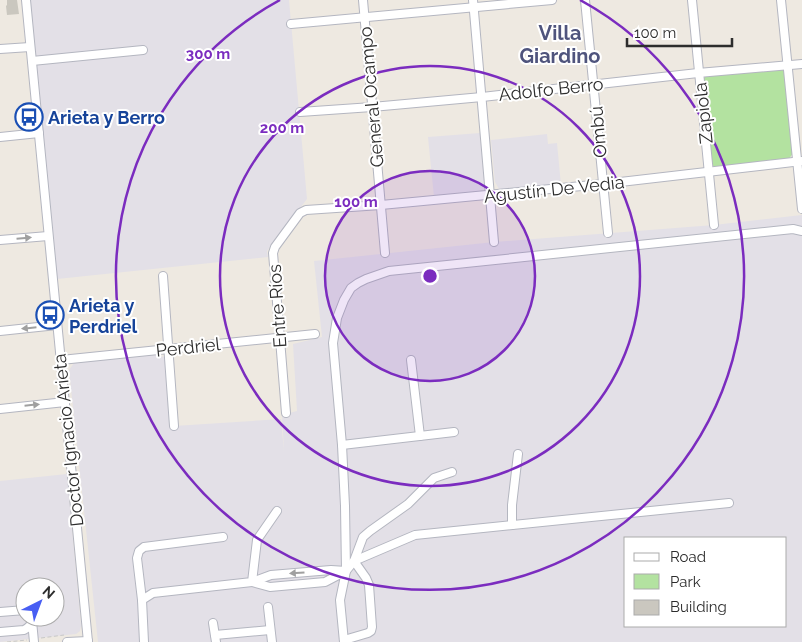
<svg xmlns="http://www.w3.org/2000/svg" width="802" height="642" font-family="Raleway,sans-serif">
  <style>
    .industrial { fill: #e3e0e7; fill-rule: evenodd }
    .green { fill: #b3e2a0 }
    .building { fill: #cac7bf }
    .lines { fill: none; stroke-linecap: round; stroke-linejoin: round }
    .minor-casing { stroke: #b4b6c0; stroke-width: 10 }
    .path { stroke: #c8c8c8; stroke-width: 1; stroke-dasharray: 4 2.5; stroke-linecap: butt }
    .minor { stroke: #fff; stroke-width: 8 }
    .oneway { fill: #a0a0a0 }
    .ring { fill: none; stroke: #7b2cbf; stroke-width: 2.5 }
    .labels { text-anchor: middle; dominant-baseline: central; stroke-width: 4; stroke-linejoin: round; paint-order: stroke }
    .street-label { font-size: 18px; fill: #2d2d2d; stroke: #fff }
    .transit-label { font-size: 18px; font-weight: bold; fill: #164399; stroke: #fff; text-anchor: start }
    .quarter-label { font-size: 20px; font-weight: bold; fill: #4f547d; stroke: #fff }
    .centre { fill: #7b2cbf; stroke: #fff; stroke-width: 2.5 }
    .ring-label { font-size: 15px; text-anchor: middle; font-weight: bold; fill: #7b2cbf; stroke: #fff; stroke-width: 4; stroke-linejoin: round; paint-order: stroke }
  </style>
  <rect width="100%" height="100%" fill="#eee9e1"/>
  <g class="industrial">
    <polygon points="29,0 289,0 307,199 267,251 268,257 57,279"/>
    <polygon points="480,133 485,187 484,190 481,193 434,197 428,137"/>
    <polygon points="547,134 548,144 557,143 561,185 503,190 499,189 495,182 491,140"/>
    <path d="M 802,215 L 802,642 L 98,642 L 69,370 L 74,363 L 155,355 L 160,355 L 169,360 L 174,426 L 281,419 L 284,452 L 282,415 L 297,411 L 293,344 L 322,337 L 314,261 L 494,242 L 714,225 ZM 626,538 L 786,538 L 786,626 L 626,626 Z"/>
    <path d="M 67,474 L 81,626 L 80,631 L 76,634 L 0,642 L 0,481 ZM 25,587 L 55,587 L 55,617 L 25,617 Z"/>
  </g>
  <polygon class="green" points="785,69 793,153 789,159 715,167 711,165 703,79 707,75"/>
  <polygon class="building" points="7,0 17,0 19,14 7,15 6,6 7,5"/>
  <g class="lines">
    <g class="minor-casing">
      <g id="minor">
        <polyline points="26,0 88,642"/>
        <polyline points="363,0 385,253"/>
        <polyline points="473,0 494,242"/>
        <polyline points="585,0 608,233"/>
        <polyline points="692,0 714,225"/>
        <polyline points="781,0 802,209"/>
        <polyline points="291,24 552,0"/>
        <polyline points="0,49 30,47"/>
        <polyline points="32,61 143,50"/>
        <polyline points="300,112 372,107 482,97 698,73 802,64"/>
        <polyline points="0,137 39,133"/>
        <polyline points="0,240 48,236"/>
        <polyline points="163,276 174,426"/>
        <polyline points="0,331 57,325"/>
        <polyline points="61,360 315,334"/>
        <polyline points="411,360 420,436"/>
        <polyline points="0,409 65,402"/>
        <polyline points="286,413 273,253 275,247 300,213 306,210 381,205 603,184 802,161"/>
        <polyline points="342,445 454,432"/>
        <polyline points="512,525 512,505 518,454"/>
        <polyline points="346,571 331,570 271,575 252,582 270,587 325,582 346,571 354,561 415,535 729,503"/>
        <polyline points="142,600 137,558 139,551 144,547 223,537"/>
        <polyline points="268,607 272,642"/>
        <polyline points="0,612 25,610"/>
        <polyline points="32,621 34,642"/>
        <polyline points="213,623 216,642"/>
        <path d="M 0,632 L 24,630 C 30,627 33,623 32,617"/>
        <polyline points="215,635 270,630"/>
        <polyline points="344,640 368,633 371,631 372,627 369,585 366,578 354,561 363,537 370,531 408,504 434,478 452,472"/>
        <polyline points="67,642 88,641"/>
        <polyline points="144,642 142,600 153,593 252,582 257,540 277,511"/>
        <polyline points="344,642 340,600 346,571 345,506 342,445 333,343 337,318 344,300 351,288 358,283 366,279 389,271 793,229 802,231"/>
      </g>
    </g>
    <g class="path">
      <polyline points="41,638 64,635"/>
      <polyline points="7,642 27,640"/>
    </g>
    <use href="#minor" class="minor"/>
  </g>
  <defs><path id="oneway-solid" d="M-6-.8H1V-3.2L6.5 0L1 3.2V.8H-6Z" transform="scale(1.25)"/></defs>
  <g class="oneway">
    <use href="#oneway-solid" transform="translate(24 238) rotate(-5)"/>
    <use href="#oneway-solid" transform="translate(29 328) rotate(174)"/>
    <use href="#oneway-solid" transform="translate(32 405) rotate(-6)"/>
    <use href="#oneway-solid" transform="translate(297 573) rotate(176)"/>
  </g>
  <circle cx="430" cy="276" r="105" fill="#7b2cbf" fill-opacity=".12"/>
  <g class="ring">
    <circle cx="430" cy="276" r="105"/>
    <circle cx="430" cy="276" r="210"/>
    <path d="M580 0A314 314 0 1 1 280 0"/>
  </g>
  <defs>
    <g id="bus-ring" transform="scale(1.4375)"><circle r="9.5" fill="#fff" stroke="#1a4fb4" stroke-width="1.5"/><path d="M-5-6H5V4H4V6H2V4H-2V6H-4V4H-5ZM-3.5-4V0h7V-4ZM-3.5 1.2v1.5H-2V1.2ZM2 1.2v1.5H3.5V1.2Z" fill="#1a4fb4"/></g>
  </defs>
  <g fill-rule="evenodd">
    <use href="#bus-ring" x="29" y="117"/>
    <use href="#bus-ring" x="50" y="315"/>
  </g>
  <g class="labels">
    <g class="street-label">
      <text transform="translate(551 89) rotate(-6)">Adolfo Berro</text>
      <text transform="translate(371 97) rotate(-95)">General Ocampo</text>
      <text transform="translate(703 113) rotate(-96)">Zapiola</text>
      <text transform="translate(598 132) rotate(-95)">Ombú</text>
      <text transform="translate(554 189) rotate(-6)">Agustín De Vedia</text>
      <text transform="translate(277 306) rotate(-94)">Entre Ríos</text>
      <text transform="translate(188 347) rotate(-6)">Perdriel</text>
      <text transform="translate(68 440) rotate(-96)">Doctor Ignacio Arieta</text>
    </g>
    <g class="transit-label">
      <text x="48" y="117">Arieta y Berro</text>
      <text x="69" y="305">Arieta y<tspan x="69" dy="21">Perdriel</tspan></text>
    </g>
    <g class="quarter-label">
      <text x="560" y="33">Villa<tspan x="560" dy="23">Giardino</tspan></text>
    </g>
  </g>
  <circle cx="430" cy="276" r="8" class="centre"/>
  <g class="ring-label">
    <text x="208" y="59">300 m</text>
    <text x="282" y="133">200 m</text>
    <text x="356" y="207">100 m</text>
  </g>
  <rect x="624" y="537" width="162" height="90" fill="#ffffff" stroke="#ababab"/>
  <rect x="634" y="553" width="25" height="8" fill="#ffffff" stroke="#ababab"/>
  <text x="670" y="562" font-size="15" fill="#2d2d2d">Road</text>
  <rect x="634" y="574" width="25" height="15" fill="#b3e2a0" stroke="#ababab"/>
  <text x="670" y="587" font-size="15" fill="#2d2d2d">Park</text>
  <rect x="634" y="600" width="25" height="15" fill="#cac7bf" stroke="#ababab"/>
  <text x="670" y="612" font-size="15" fill="#2d2d2d">Building</text>
  <g transform="translate(40 602) rotate(42)"><circle r="24" fill="#ffffff" stroke="#ababab"/>
  <path d="M0-4L9 19L0 12L-9 19Z" fill="#485ef3"/>
  <text y="-8" font-size="14" font-weight="bold" text-anchor="middle" fill="#2d2d2d">N</text>
  </g>
  <path d="M627 38v8h105v-8" fill="none" stroke="#2d2d2d" stroke-width="2.5"/>
  <text x="634" y="38" font-size="15" fill="#2d2d2d" stroke="#ffffff" stroke-width="4" paint-order="stroke">100 m</text>
</svg>
